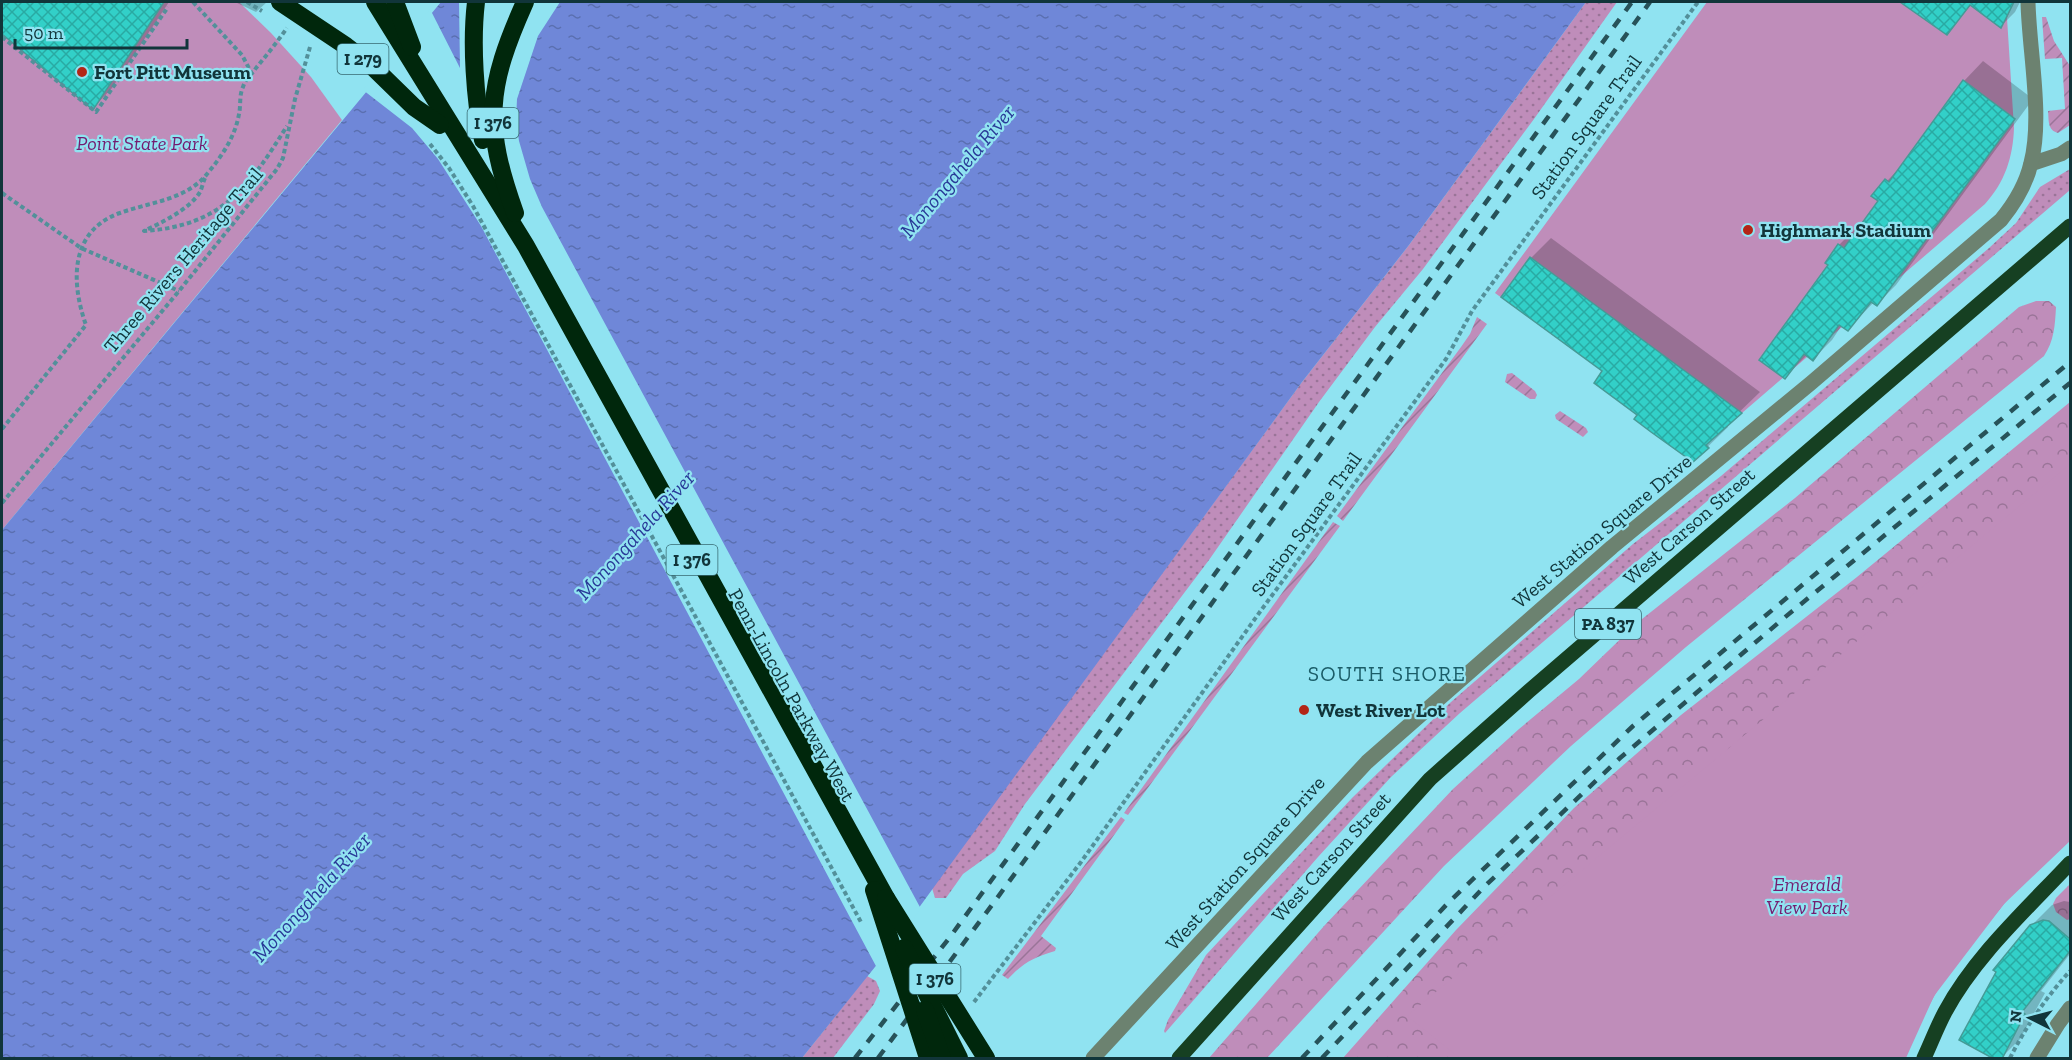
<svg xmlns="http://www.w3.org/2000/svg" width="2072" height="1060" font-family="'Zilla Slab',serif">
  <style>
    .grass { fill: url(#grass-dots) }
    .forest { fill: url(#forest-crowns) }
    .park { fill: #bf8dba }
    .garden { fill: url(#garden-furrows) }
    .water { fill: url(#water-ripples) }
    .pier { fill: #90e3f1 }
    .shadow { fill: #0003 }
    .building { fill: url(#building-cross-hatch); stroke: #459b96; stroke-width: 1.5 }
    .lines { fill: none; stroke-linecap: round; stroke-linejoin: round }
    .path { stroke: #53909a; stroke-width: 4; stroke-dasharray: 4.5 3; stroke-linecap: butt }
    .minor { stroke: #6c8270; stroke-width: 15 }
    .major { stroke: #164022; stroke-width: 15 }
    .highway { stroke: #00270c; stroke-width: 18 }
    .rail { stroke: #275259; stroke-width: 4.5; stroke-dasharray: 10 10; stroke-linecap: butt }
    .path-bridge { stroke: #53909a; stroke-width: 4; stroke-dasharray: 4.5 3; stroke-linecap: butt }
    .highway-bridge { stroke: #00270c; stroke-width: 18 }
    .poi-dot { fill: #b32517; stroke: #90e3f1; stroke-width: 2 }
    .labels { text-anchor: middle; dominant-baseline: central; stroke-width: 4.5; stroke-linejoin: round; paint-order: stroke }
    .shield { fill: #90e3f1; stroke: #376971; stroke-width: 1.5 }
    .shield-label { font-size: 18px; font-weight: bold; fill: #11353a }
    .poi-label { font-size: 20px; font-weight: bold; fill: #11353a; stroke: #90e3f1; text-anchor: start }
    .street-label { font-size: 20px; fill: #11353a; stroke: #90e3f1 }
    .park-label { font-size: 20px; font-style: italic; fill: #741c6f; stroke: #90e3f1 }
    .water-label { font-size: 21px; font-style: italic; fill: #293a98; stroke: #90e3f1 }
    .neighbourhood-label { font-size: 21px; letter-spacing: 1.5px; fill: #1b5d68; stroke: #90e3f1 }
  </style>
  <defs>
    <pattern id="grass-dots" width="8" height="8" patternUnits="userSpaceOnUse" patternTransform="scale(1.5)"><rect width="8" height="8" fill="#bf8dba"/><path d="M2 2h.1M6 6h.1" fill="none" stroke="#9a7498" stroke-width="1.8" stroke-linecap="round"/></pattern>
    <pattern id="forest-crowns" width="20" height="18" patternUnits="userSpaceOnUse" patternTransform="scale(1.5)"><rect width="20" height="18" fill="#bf8dba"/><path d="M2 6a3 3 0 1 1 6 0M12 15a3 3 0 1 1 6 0" fill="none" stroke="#9a7498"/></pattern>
    <pattern id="garden-furrows" width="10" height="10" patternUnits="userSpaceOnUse" patternTransform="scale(1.5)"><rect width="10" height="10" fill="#bf8dba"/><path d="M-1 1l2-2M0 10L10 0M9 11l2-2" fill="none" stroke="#9a7498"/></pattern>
    <pattern id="water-ripples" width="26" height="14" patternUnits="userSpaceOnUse" patternTransform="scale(1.5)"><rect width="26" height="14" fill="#6f87d8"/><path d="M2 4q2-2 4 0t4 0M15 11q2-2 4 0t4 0" fill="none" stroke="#5a6fb0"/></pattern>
    <pattern id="building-cross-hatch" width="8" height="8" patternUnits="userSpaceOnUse" patternTransform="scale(1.5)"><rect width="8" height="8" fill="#32d0c8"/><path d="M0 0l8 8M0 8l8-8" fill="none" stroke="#29aaa3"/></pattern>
  </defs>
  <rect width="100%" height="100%" fill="#90e3f1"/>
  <g class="grass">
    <polygon points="1586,2 1617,2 1534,119 1423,269 1375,327 1319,402 1209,560 1025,804 995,851 963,874 946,898 935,898 932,888 1302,382 1409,245"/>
    <polygon points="2070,169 2070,190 1460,713 1391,777 1318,857 1165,1033 1164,1031 1168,1020 1206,955 1352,798 1451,702 1633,544 1721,476 1989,248 2016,223 2040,187"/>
    <polygon points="867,976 876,981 880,991 874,1004 833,1058 802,1058"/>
  </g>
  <g class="forest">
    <path d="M 2036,301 L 2049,301 L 2056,307 C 2055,326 2054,341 2044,356 L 1686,647 L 1571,746 L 1444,866 L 1267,1058 L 1209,1058 L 1324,926 L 1453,789 L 1519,729 L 1579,679 L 1637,623 L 1795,498 L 2019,307 Z"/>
    <polygon points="2070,402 2070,837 2027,876 1946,975 1900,1058 1343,1058 1456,930 1574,808 1681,715 1857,577"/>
    <polygon points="2070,884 2070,919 2067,920 2056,912 2053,904 2056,898"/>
  </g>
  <g class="park">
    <polygon points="2,2 239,2 271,33 311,77 342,120 2,530"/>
    <path d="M 1707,2 L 2009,2 L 2013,4 L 2007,18 L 2014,128 C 2013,157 2005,182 1985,204 L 1706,444 L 1709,448 L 1693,462 L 1634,419 L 1637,415 L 1594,383 L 1602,371 L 1495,293 Z"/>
    <polygon points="2070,464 2070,841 2004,904 1934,996 1906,1058 1460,1058 1407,1016"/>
  </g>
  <g class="garden">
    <path d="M 2042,17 L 2046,17 L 2054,41 L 2070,66 L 2070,125 L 2058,133 C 2047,130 2049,120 2048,111 L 2065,109 L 2062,58 L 2045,59 Z"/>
    <polygon points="1477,317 1487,324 1343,521 1337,516 1461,347 1470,334"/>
    <polygon points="1512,373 1535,391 1537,395 1535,399 1530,399 1505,382 1507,374"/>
    <polygon points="1560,411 1586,428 1588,432 1583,437 1556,419 1555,415"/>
    <polygon points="1333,522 1340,526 1128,815 1124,813"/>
    <path d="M 1121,817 L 1125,820 L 1041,936 L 1056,948 L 1055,951 C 1033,958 1024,962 1008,979 L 1002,975 Z"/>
  </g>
  <polygon class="water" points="441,2 1586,2 1409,245 1302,382 883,957 802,1058 2,1058 2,530"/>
  <polygon class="pier" points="459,2 560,2 538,36 517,99 516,121 519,141 530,179 542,207 921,909 877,968 481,226 438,159 412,128 363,90 430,9 460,68"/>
  <g class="shadow">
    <polygon points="3,2 169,2 112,88 93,108 2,32"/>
    <polygon points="235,2 267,2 256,12"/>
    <polygon points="1902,2 2020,2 2015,12 2001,26 1971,5 1946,33"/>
    <polygon points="1983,61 2033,99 1896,285 1877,304 1874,302 1848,329 1842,325 1832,340 1813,359 1807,355 1785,377 1839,245 1858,226 1861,228 1881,200 1873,196 1906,161 1964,81"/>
    <polygon points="1551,238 1760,392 1726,425 1728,427 1693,461 1639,415 1605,371 1531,258"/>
    <polygon points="2064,901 2070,902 2070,954 2041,991 2045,993 2020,1039 2001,1058 2031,926 2052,905"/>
  </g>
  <g class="building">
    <polygon points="2,2 164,2 93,110 2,34"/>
    <polygon points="1900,2 2014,2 2001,28 1970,5 1947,35"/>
    <polygon points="1963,80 2015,119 1877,306 1871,302 1848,331 1839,325 1813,361 1804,354 1785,379 1759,360 1828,265 1825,263 1838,244 1844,248 1878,201 1871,196 1885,179 1889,182"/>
    <polygon points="1530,257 1659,352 1742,413 1706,445 1709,448 1693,462 1651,432 1634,419 1637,415 1594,383 1602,371 1501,297"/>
    <polygon points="2043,920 2049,921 2070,939 2070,951 2022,1012 2025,1014 2002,1059 1994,1059 1959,1040 1996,972 1993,970 2030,925"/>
  </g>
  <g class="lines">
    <g class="path">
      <polyline points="193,2 242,55 252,74"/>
      <polyline points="2,37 96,112 168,7"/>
      <path d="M 205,178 C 203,182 202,188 200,192 C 190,209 161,223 144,231 C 222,226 249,187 287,126"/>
      <polyline points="2,193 81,248 179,291"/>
      <path d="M 2,429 L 86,325 C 71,283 69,231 120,213 C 150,202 186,200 207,174 C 222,156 235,137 239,114 C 241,106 239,95 243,87 C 245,80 252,74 256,68 C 267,55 277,42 287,28"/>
      <polyline points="2,503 179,291 277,169 283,158 295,99 310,47"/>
      <polyline points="974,1002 1081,862 1262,609 1446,359 1472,311 1698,2"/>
      <path d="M 2010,1058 C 2025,1028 2047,996 2070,971"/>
    </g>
    <g class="minor">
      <polyline points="2031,164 2061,154 2070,148"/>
      <path d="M 1093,1058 L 1367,762 L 1612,547 L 1811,383 L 2001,220 C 2015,203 2026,185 2031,163 C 2043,117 2029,50 2028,2"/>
      <polyline points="2037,1058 2058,1024 2070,1008"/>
    </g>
    <g class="major">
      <polyline points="1179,1058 1430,779 1529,691 2070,226"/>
      <path d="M 1924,1058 C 1931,1043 1937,1027 1945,1012 C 1975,956 2027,909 2070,863"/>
    </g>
    <g class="highway">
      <polyline points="375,2 526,246 886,898"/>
      <polyline points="395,2 412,47"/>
      <path d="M 476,2 C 471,44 475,98 483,140"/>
      <path d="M 515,213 C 483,124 487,87 525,2"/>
    </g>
    <g class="rail">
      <polyline points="855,1058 950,937 1632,2"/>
      <polyline points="878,1058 992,905 1650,2"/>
      <polyline points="1302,1058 1449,902 1633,726 2070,362"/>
      <polyline points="1322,1058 1485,886 1620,758 1784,618 2070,383"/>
    </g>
    <g class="path-bridge">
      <polyline points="247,2 262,11"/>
      <polyline points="430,144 449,168 473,206 862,924"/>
    </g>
    <g class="highway-bridge">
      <polyline points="280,2 346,46 373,67 414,107 440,125"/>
      <polyline points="874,890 928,1058"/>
      <polyline points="886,898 986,1058"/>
      <polyline points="904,948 959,1058"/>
      <polyline points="925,1010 942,1058"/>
    </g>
  </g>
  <g class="poi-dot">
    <circle cx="82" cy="72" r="6"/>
    <circle cx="1748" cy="230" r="6"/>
    <circle cx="1304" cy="710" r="6"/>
  </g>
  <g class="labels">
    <g class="shield">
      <rect x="337.5" y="44" width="51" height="30" rx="4.5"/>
      <rect x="467.5" y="108" width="51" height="30" rx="4.5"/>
      <rect x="666.5" y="545" width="51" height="30" rx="4.5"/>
      <rect x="1575" y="609" width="66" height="30" rx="4.5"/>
      <rect x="909.5" y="964" width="51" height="30" rx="4.5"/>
    </g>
    <g class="shield-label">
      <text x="363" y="59">I 279</text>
      <text x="493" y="123">I 376</text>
      <text x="692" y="560">I 376</text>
      <text x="1608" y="624">PA 837</text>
      <text x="935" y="979">I 376</text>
    </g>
    <g class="poi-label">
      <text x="94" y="72">Fort Pitt Museum</text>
      <text x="1760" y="230">Highmark Stadium</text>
      <text x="1316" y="710">West River Lot</text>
    </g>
    <g class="street-label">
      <text transform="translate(1586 127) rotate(-54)">Station Square Trail</text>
      <text transform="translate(183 260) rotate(-50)">Three Rivers Heritage Trail</text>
      <text transform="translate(1306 524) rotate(-54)">Station Square Trail</text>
      <text transform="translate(1689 526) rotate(-41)">West Carson Street</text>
      <text transform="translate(1602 531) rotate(-40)">West Station Square Drive</text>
      <text transform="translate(792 695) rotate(61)">Penn-Lincoln Parkway West</text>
      <text transform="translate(1331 857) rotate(-48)">West Carson Street</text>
      <text transform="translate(1245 863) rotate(-48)">West Station Square Drive</text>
    </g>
    <g class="park-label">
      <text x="142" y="143">Point State Park</text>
      <text x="1807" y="884">Emerald<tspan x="1807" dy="23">View Park</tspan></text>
    </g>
    <g class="water-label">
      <text transform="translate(957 171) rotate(-50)">Monongahela River</text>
      <text transform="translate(635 535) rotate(-48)">Monongahela River</text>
      <text transform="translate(311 897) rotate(-48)">Monongahela River</text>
    </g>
    <g class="neighbourhood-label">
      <text x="1387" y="673">SOUTH SHORE</text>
    </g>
  </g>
  <rect width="2072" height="1060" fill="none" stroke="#11353a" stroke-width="6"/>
  <g transform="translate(2030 1018) rotate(276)" stroke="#90e3f1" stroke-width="4.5" paint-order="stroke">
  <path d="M0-4.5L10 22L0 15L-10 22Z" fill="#11353a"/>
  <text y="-9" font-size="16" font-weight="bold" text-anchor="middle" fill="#11353a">N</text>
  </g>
  <path d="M15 39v9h172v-9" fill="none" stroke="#11353a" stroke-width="3"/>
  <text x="24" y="39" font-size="18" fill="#11353a" stroke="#90e3f1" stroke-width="4.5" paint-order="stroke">50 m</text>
</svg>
